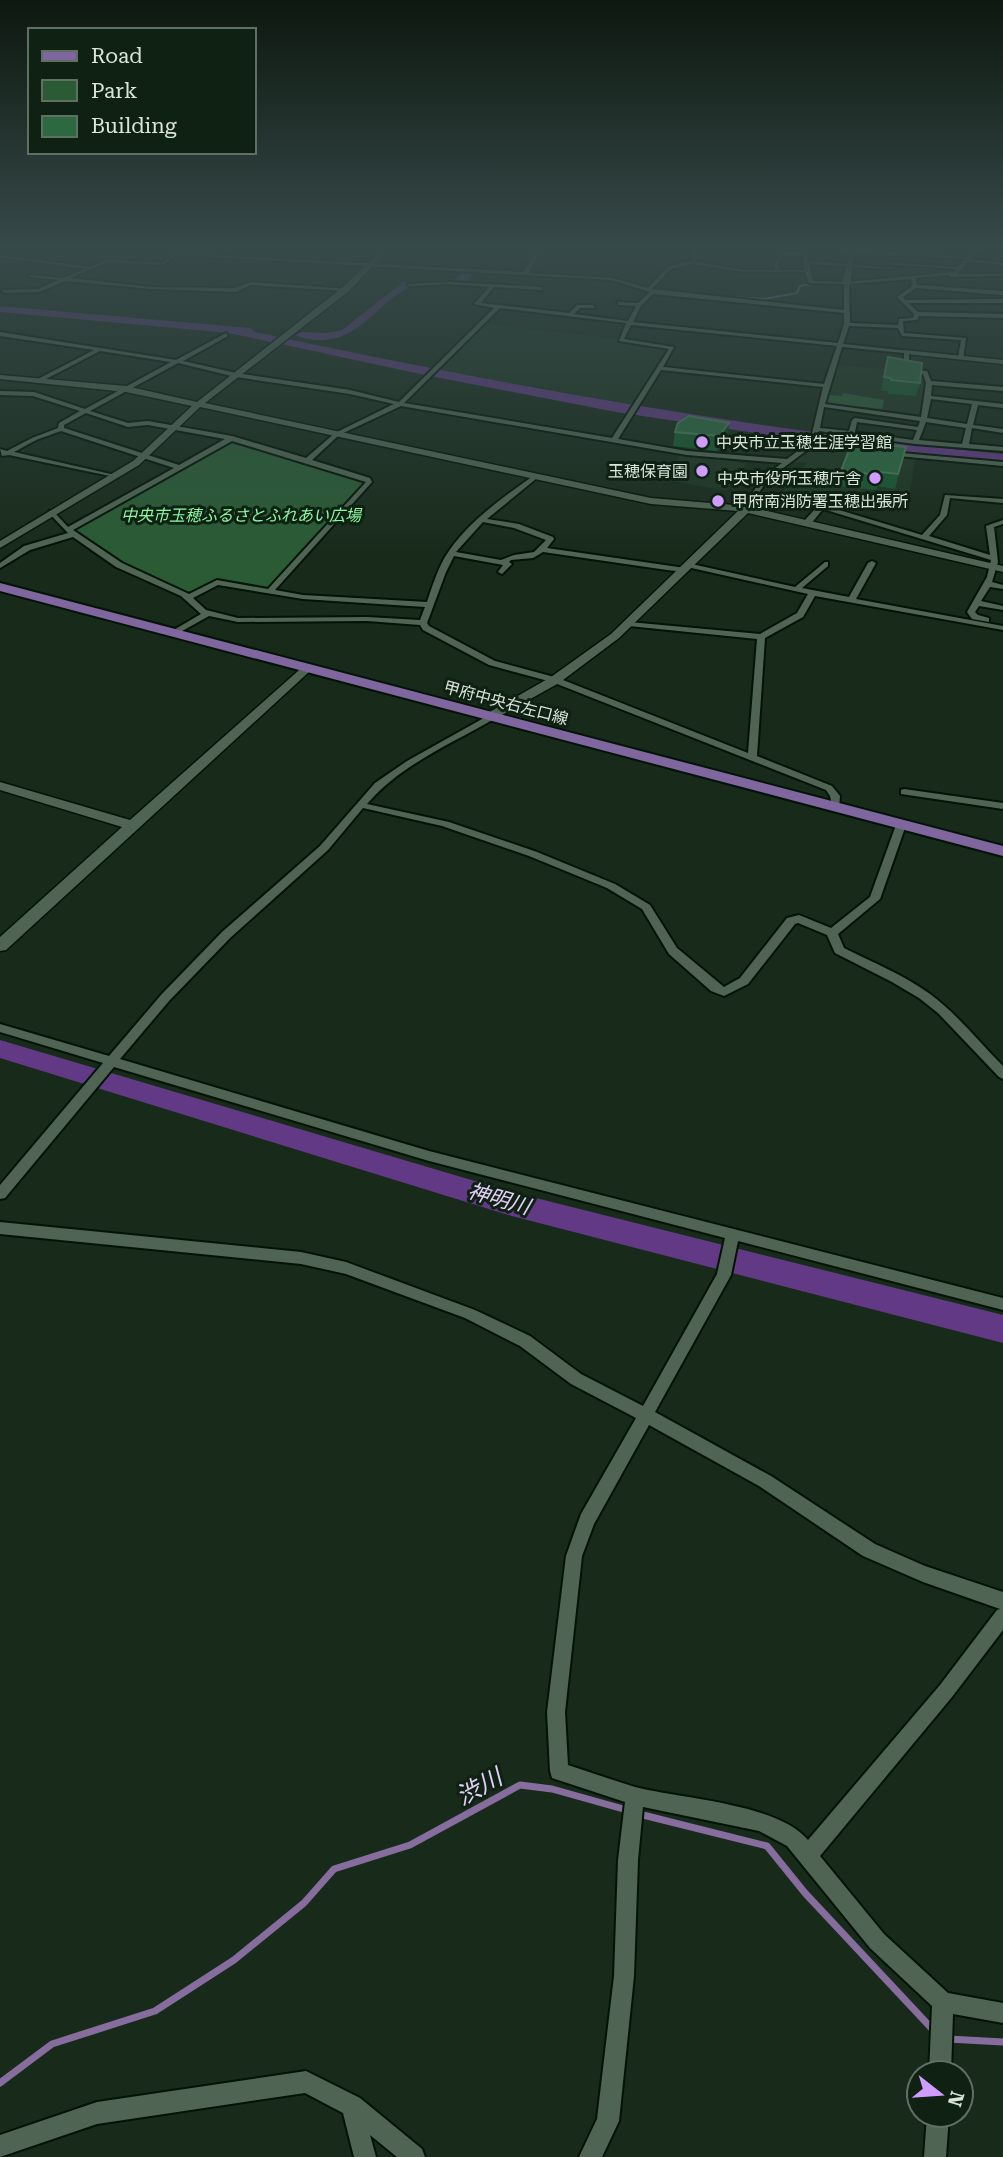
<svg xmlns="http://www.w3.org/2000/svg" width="1003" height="2157" font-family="'Roboto Serif','Noto Sans JP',serif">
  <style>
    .built { fill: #1d3622 }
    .green { fill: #2a5b35 }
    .water { fill: #623984; stroke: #866d9e; stroke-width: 2 }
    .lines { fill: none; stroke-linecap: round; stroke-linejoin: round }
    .stream-far1 { stroke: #866d9e; stroke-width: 2 }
    .stream { stroke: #866d9e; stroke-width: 7 }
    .river { fill: #623984; fill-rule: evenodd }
    .street-casing { stroke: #031306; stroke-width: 4 }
    .secondary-casing { stroke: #031306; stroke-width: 3 }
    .primary-casing { stroke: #031306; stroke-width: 4 }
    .street { fill: #4f6452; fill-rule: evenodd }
    .secondary { fill: #4f6452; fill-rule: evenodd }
    .primary { fill: #80669f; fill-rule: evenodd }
    .wall { fill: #17592e }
    .shaded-wall { fill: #0e401f }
    .building { fill: #2c6840; stroke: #477b58; stroke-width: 2 }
    .poi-dot { fill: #d09dff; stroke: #0e2112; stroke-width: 2.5 }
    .labels { text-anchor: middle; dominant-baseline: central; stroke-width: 6; stroke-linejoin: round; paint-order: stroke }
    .far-poi-label { font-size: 16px; fill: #d9e5da; stroke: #0e2112; text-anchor: start }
    .far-park-label { font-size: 16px; font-style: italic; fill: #8bf7a2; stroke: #0e2112 }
    .far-street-label { font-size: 16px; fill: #d9e5da; stroke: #0e2112 }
    .water-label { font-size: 21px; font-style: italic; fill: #e4d0fa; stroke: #0e2112 }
    .near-water-label { font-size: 24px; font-style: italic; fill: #e4d0fa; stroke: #0e2112 }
  </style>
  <rect width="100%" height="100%" fill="#182b1b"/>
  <g class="built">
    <polygon points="486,324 619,339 618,341 669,347 634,405 437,369"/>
    <polygon points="836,365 925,372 924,420 821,405"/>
    <polygon points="813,443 915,458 909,501 853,494 852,498 839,497 833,508 781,494 807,463 788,461"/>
    <polygon points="683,452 725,456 724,460 747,463 726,491 652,477 672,465"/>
  </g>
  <g class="green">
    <polygon points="843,393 884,400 882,409 827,404 829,395 842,396"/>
    <polygon points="229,442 238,442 366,481 268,588 262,589 216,580 195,591 185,592 126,565 77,531 77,528"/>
  </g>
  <polygon class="water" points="949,1308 1003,1321 1003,1335 947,1320"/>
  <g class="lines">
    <g class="stream-far1">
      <polyline points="962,274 1003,273"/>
      <polyline points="716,296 764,299 797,293 800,286 817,283 849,285 953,275"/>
    </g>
    <g class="stream">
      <polyline points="639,1814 767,1846 805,1893 935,2032"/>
      <polyline points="948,2039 1003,2042"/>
      <polyline points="0,2083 52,2044 155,2011 234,1960 304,1903 334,1869 410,1845 520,1785 552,1789 627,1810"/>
    </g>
    <g class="river">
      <path d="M 471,268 L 504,270 L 509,273 L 504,276 L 474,274 C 453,298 430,277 408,288 C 375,305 358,343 316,340 C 309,339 302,339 296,335 L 302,332 L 327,333 L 342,330 L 403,282 L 454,280 Z"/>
      <path d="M 0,306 L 250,328 L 255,332 C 503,385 751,430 1003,454 L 1003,462 L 809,441 L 616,412 L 425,375 L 229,333 L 0,312 Z"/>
      <polygon points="0,1040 512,1192 1003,1315 1003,1343 512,1216 0,1058"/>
    </g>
    <g class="street-casing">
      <g id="street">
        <path d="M 536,250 L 540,250 L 529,273 L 612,278 L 648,288 L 667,267 L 693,260 L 692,250 L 696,250 L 696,262 L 744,270 L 775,270 L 774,264 L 782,252 L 803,252 L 803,250 L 807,250 L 808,261 L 893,268 L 891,269 L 809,264 L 813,281 L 846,282 L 955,272 L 955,269 L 890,264 L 892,263 L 957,267 L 965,259 L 822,250 L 863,250 L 968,257 L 974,250 L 979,250 L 971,259 L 1003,263 L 1003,265 L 968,262 L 957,274 L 1003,274 L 1003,276 L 951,277 L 949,275 L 916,278 L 917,285 L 1003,291 L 1003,295 L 916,288 L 903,297 L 905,300 L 1003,299 L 1003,303 L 908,303 L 918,312 L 1003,314 L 1003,318 L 919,316 L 917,320 L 903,321 L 904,333 L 966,338 L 963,359 L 958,358 L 961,340 L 902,336 L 898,328 L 849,326 L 843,344 L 909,351 L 909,369 L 927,371 L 931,381 L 1003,387 L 1003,391 L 932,385 L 931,396 L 1003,404 L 1003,408 L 978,405 L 973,425 L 1003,429 L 1003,433 L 972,428 L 969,444 L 1003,447 L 1003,451 L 915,444 L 819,431 L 817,442 L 868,450 L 865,452 L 814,445 L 767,480 L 757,496 L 786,494 L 922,535 L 940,515 L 945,495 L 1003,499 L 1003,503 L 950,498 L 947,515 L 929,536 L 990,555 L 986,526 L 1003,520 L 1003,524 L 994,527 L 998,562 L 992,582 L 1003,585 L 1003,589 L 990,587 L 981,601 L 1003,606 L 1003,610 L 979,606 L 975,612 L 978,615 L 989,618 L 989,622 L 972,619 L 967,612 L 987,577 L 991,560 L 823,509 L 810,525 L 804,525 L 804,521 L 817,507 L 786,498 L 755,500 L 748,510 L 744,510 L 742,509 L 762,478 L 782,463 L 687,455 L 401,406 L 339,435 L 312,460 L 370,478 L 372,482 L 275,590 L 303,595 L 427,602 C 432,587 437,571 445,557 C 466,523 501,499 533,476 L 537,476 L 537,478 L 487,519 L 519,524 L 553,537 L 554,539 L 547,548 L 685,568 L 689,570 L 685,572 L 667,570 L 543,552 L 533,558 L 511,560 L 509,562 L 512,564 L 502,574 L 498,572 L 503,565 L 454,556 L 446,572 L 427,623 L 429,626 L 495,661 L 558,678 L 748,753 L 757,639 L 629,626 L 625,624 L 629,622 L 760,634 L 797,613 L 808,594 L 687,567 L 687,563 L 795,587 L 825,562 L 828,562 L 828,566 L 802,588 L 849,597 L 868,563 L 872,561 L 876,563 L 856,599 L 1003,626 L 1003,630 L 815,596 L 803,617 L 765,638 L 757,756 L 832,786 L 840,796 L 839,810 L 833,810 L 830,796 L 826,790 L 552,682 L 489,665 L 423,630 L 420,625 L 367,621 L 238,622 L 209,616 L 175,635 L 172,635 L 172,631 L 201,614 L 181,596 L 116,567 L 73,537 L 30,550 L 0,568 L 0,563 L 24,546 L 68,533 L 49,513 L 49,511 L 53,511 L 68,527 L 174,468 L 61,431 L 36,440 L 14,452 L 115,475 L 115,477 L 9,455 L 2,456 L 0,449 L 7,451 L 32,438 L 58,428 L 59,423 L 80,411 L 33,396 L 0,395 L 0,391 L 34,392 L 85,409 L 171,362 L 100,351 L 38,383 L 36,380 L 94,350 L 0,336 L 0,332 L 176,360 L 226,333 L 228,336 L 183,361 L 236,373 L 350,390 L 399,402 L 494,308 L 474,304 L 489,287 L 449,284 L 409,286 L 407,284 L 449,282 L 541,287 L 543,290 L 494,287 L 481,303 L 569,313 L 577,305 L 593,305 L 595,308 L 580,308 L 574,314 L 628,321 L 636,306 L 619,305 L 617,302 L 638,303 L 650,292 L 612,280 L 176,255 L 163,265 L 108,262 L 70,278 L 151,287 L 235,288 L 250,282 L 349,289 L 346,291 L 251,285 L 236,292 L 151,289 L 65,281 L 39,292 L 4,293 L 2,290 L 38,289 L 58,280 L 31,277 L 29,275 L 63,278 L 85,269 L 0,257 L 0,255 L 90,267 L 107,260 L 162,263 L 175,253 L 524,272 ZM 785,254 L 803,255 L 804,270 L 780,270 L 778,264 ZM 692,264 L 744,272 L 805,272 L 809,283 L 844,284 L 844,310 L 652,289 L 671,269 ZM 911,279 L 912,286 L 897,297 L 914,314 L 913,318 L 899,319 L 898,325 L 850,323 L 849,284 ZM 653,294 L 844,313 L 844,324 L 838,343 L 633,322 L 641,306 ZM 500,308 L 626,323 L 619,341 L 669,349 L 612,438 L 404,403 ZM 631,325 L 837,346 L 824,384 L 663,367 L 674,347 L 624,339 ZM 842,347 L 904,353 L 904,372 L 923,374 L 926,383 L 921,417 L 825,404 ZM 178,363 L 236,377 L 350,394 L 394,404 L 335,433 L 306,458 L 232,436 L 148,421 L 128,423 L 90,411 ZM 661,370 L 823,387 L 810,442 L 787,459 L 687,451 L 618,439 ZM 931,399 L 972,404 L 967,424 L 927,418 ZM 824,407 L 920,421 L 918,427 L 855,418 L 852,420 L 849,431 L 820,428 ZM 86,413 L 128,427 L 148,425 L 225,439 L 179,465 L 64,428 L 64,425 ZM 857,422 L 917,430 L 913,440 L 855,432 ZM 926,422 L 966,428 L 962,444 L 919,440 ZM 232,441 L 366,482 L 268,589 L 217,580 L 189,594 L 122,563 L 73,530 ZM 483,522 L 514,528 L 546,540 L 534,552 L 514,555 L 501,560 L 456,552 ZM 218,585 L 303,599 L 425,607 L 420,620 L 367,617 L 238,618 L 206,610 L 193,598 Z"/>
        <polygon points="890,452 1003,462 1003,466 888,455 888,453"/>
        <path d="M 491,714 L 495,717 L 494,719 C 451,744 400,765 367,804 L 449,822 L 537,852 L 615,884 L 650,905 L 677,948 L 724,987 L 740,978 L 787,918 L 799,915 L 831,928 L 870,897 L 896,825 L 901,822 L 905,823 L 906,825 L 880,899 L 838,934 L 844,948 C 872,962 904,975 930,994 C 957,1014 979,1042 1003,1066 L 1003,1079 L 999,1077 L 938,1013 L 919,998 L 892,982 L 835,953 L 827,935 L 798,923 L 795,924 L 748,984 L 724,996 L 711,991 L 669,954 L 642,909 L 607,888 L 529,856 L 442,826 L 363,808 L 328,850 L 230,938 L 169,1001 L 120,1059 L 429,1151 L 1003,1298 L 1003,1310 L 738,1241 L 731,1275 L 655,1412 L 771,1476 L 875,1544 L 925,1566 L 1003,1592 L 1003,1630 L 952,1697 L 820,1856 L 884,1934 L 948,1993 L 1003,2003 L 1003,2023 L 953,2014 L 951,2073 L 929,2073 L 932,2006 L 870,1948 L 787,1846 L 759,1831 L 643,1807 L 638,1860 L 634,1976 L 619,2121 L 602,2157 L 579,2157 L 597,2119 L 614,1976 L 618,1860 L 625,1802 L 552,1778 L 550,1771 L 547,1712 L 566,1556 L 581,1514 L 636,1418 L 571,1384 L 520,1346 L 465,1318 L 346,1274 L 301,1264 L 0,1234 L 0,1222 L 301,1252 L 346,1262 L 475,1310 L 530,1336 L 581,1374 L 643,1406 L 717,1274 L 725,1238 L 429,1161 L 114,1067 L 5,1198 L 0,1199 L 0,1185 L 103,1063 L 0,1032 L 0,1024 L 109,1056 L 161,995 L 222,932 L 320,846 L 375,783 L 407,761 ZM 649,1425 L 759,1486 L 863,1556 L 923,1582 L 1000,1609 L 997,1610 L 940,1685 L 808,1840 C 777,1803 681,1799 635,1787 C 612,1780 590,1772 568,1765 L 565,1712 L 582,1556 L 594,1524 Z"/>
        <polygon points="904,789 1003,803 1003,809 901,794 901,790"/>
        <polygon points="306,2071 360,2098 422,2149 425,2157 397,2157 370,2135 376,2157 354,2157 343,2113 305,2093 97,2124 0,2157 0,2135 97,2102"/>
        <polygon points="927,2115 949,2115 946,2157 924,2157"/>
      </g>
    </g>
    <g class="secondary-casing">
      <g id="secondary">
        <polygon points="381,250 388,250 349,291 205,403 651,498 746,506 1003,566 1003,572 748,513 619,638 559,683 491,721 486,720 486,714 551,677 611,634 738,511 651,504 200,407 139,465 0,548 0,541 133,461 192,406 126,392 0,379 0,375 126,386 197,402 343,287"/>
        <polygon points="850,250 856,250 850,283 846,285 842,283"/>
        <polygon points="999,250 1003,250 1003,252 1000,251"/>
        <polygon points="904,350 1003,360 1003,364 907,354"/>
        <polygon points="306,664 312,668 310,671 6,950 0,951 0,937 122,827 0,790 0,782 130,820"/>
      </g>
    </g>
    <g class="primary-casing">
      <polygon id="primary" points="0,583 1003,846 1003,856 0,591"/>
    </g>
    <use href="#street" class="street"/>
    <use href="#secondary" class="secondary"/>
    <use href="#primary" class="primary"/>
  </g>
  <g class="wall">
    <polygon points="888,357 920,383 916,396 888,394 888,391 881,391"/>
    <polygon points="675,432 728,437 717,451 673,446"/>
    <polygon points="902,462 895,489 877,486 876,490 838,486 841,471"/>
  </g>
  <polygon class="shaded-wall" points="729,423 728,437 717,451 719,436"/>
  <g class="building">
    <polygon points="888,357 922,363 920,383 891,380 891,378 884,377"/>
    <polygon points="689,416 729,423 719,436 675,432 678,423"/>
    <polygon points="862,442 906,447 898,474 881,472 880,475 841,471 851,445 861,446"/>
  </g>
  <linearGradient id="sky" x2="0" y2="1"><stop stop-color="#0d180f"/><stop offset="0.45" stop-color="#374a4a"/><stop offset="1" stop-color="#374a4a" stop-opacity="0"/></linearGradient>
  <rect width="1003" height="552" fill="url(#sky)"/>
  <g class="poi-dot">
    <circle cx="702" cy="442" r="7"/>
    <circle cx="702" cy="471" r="7"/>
    <circle cx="875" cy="478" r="7"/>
    <circle cx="718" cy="501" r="7"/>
  </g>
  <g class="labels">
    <g class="far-poi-label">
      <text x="716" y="442">中央市立玉穂生涯学習館</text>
      <text x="688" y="471" text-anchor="end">玉穂保育園</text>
      <text x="861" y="478" text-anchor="end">中央市役所玉穂庁舎</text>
      <text x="732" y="501">甲府南消防署玉穂出張所</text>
    </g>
    <g class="far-park-label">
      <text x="241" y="515">中央市玉穂ふるさとふれあい広場</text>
    </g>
    <g class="far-street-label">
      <text transform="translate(506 703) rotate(15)">甲府中央右左口線</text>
    </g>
    <g class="water-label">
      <text transform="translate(499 1199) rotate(16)">神明川</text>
    </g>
    <g class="near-water-label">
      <text transform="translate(479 1787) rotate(-29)">渋川</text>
    </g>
  </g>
  <rect x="28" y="28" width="228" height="126" fill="#0e2112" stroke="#5f6f62" stroke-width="2"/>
  <rect x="42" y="51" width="35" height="10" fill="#80669f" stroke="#5f6f62" stroke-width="2"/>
  <text x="91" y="63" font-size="21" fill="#d9e5da">Road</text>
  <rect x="42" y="80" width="35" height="21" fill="#2a5b35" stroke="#5f6f62" stroke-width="2"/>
  <text x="91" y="98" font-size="21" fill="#d9e5da">Park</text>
  <rect x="42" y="116" width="35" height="21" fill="#2c6840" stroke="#5f6f62" stroke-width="2"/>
  <text x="91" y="133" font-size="21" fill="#d9e5da">Building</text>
  <g transform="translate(940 2094) rotate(107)"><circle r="33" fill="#0e2112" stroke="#5f6f62" stroke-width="2"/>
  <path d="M0-5L12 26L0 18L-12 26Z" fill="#d09dff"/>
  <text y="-10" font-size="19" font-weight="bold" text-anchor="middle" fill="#d9e5da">N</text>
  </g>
</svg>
